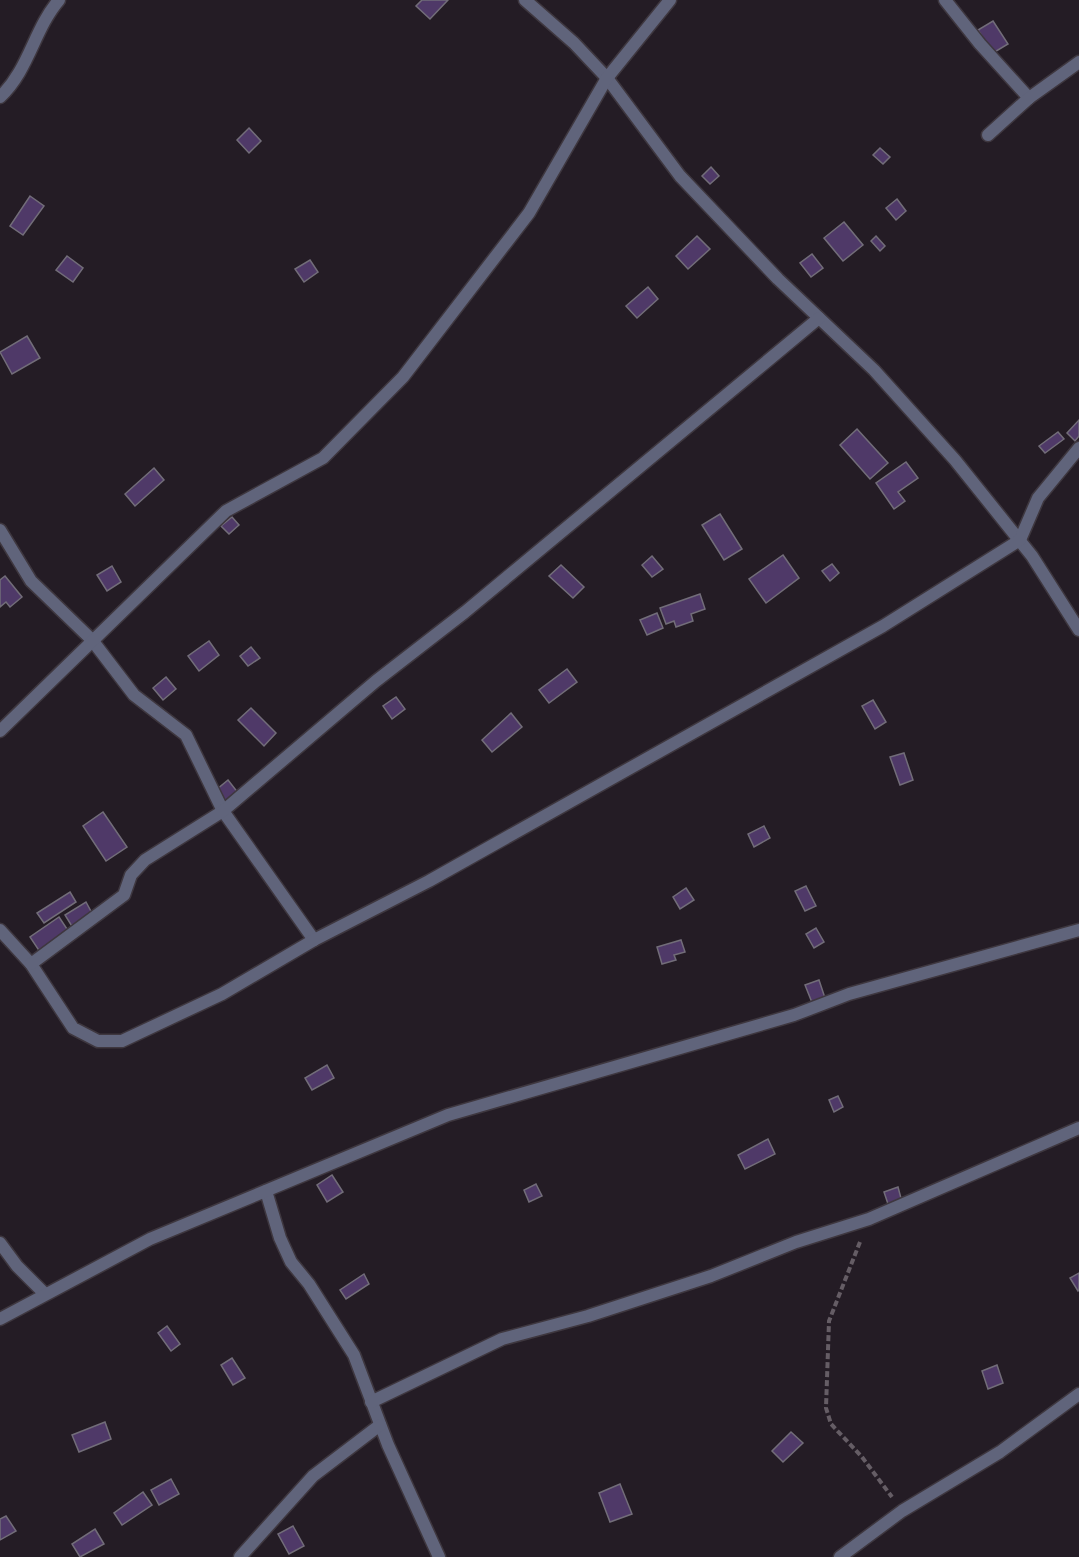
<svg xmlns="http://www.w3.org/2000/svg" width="1079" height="1557" font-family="'Space Grotesk',sans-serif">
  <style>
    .building { fill: #4f3968; stroke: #726d79; stroke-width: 1.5 }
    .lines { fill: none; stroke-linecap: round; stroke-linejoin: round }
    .street-casing { stroke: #3e373f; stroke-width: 15 }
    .path { stroke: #655d65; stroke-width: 4; stroke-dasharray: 6 3; stroke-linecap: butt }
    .street { stroke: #60647b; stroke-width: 12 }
  </style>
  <rect width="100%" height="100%" fill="#241c25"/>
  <g class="building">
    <polygon points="422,0 448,0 430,19 416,6"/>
    <polygon points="993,21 1008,44 993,53 978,30"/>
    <polygon points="249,128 261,141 249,153 237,140"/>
    <polygon points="880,148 890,157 883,164 873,155"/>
    <polygon points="711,167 719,176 710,184 702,176"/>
    <polygon points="30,196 44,206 23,235 10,226"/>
    <polygon points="897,199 906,211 896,220 886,208"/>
    <polygon points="844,222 863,245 843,261 824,238"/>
    <polygon points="697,236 710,249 688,269 676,256"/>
    <polygon points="876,236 885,246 880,251 871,241"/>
    <polygon points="812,254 823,268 811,277 800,263"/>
    <polygon points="67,256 83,268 73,282 56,270"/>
    <polygon points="310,260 318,272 304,282 295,269"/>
    <polygon points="648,287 658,299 637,318 626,306"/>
    <polygon points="27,336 40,358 12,374 0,352"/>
    <polygon points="1079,420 1079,436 1075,441 1067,433"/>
    <polygon points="857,429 888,463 870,479 840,445"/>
    <polygon points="1058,432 1064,439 1045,453 1039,446"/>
    <polygon points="906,462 918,478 898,492 905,501 894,509 876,483"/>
    <polygon points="154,468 164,480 135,506 125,494"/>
    <polygon points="720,514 742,549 724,560 702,525"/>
    <polygon points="232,517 239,525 229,534 221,526"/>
    <polygon points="783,555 799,578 766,603 749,579"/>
    <polygon points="652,556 663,569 652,577 642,565"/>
    <polygon points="832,564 839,573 830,581 822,571"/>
    <polygon points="561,565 584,587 573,598 549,576"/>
    <polygon points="112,566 121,582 107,591 97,575"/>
    <polygon points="5,576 22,597 10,607 6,602 0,607 0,580"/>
    <polygon points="700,594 705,609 691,614 693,621 676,627 674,621 666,624 660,608"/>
    <polygon points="657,613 663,628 647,635 640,620"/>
    <polygon points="209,641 219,655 199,671 188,656"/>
    <polygon points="251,647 260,658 248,666 240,656"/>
    <polygon points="567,669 577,682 549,703 539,690"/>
    <polygon points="166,677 176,689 163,700 153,688"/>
    <polygon points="396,697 405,709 392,719 383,706"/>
    <polygon points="873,700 886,722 875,729 862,706"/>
    <polygon points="251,708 276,733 264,746 238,720"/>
    <polygon points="511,713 522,727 492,752 482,740"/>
    <polygon points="904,753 913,780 900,785 890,757"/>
    <polygon points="228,780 239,794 226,804 216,790"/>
    <polygon points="103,812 127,847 106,861 83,826"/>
    <polygon points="764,826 770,838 754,847 748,834"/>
    <polygon points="806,886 816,906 805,911 795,891"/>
    <polygon points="686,888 694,900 680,909 673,897"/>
    <polygon points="70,892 76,902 44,923 37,913"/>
    <polygon points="86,902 93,915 73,928 65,915"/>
    <polygon points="59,917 69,932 40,952 30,937"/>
    <polygon points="816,928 824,942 814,948 806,934"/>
    <polygon points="681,940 685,952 674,955 676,960 662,964 657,947"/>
    <polygon points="819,980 826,1001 813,1005 805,985"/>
    <polygon points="327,1065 334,1078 312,1090 305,1078"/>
    <polygon points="838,1096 843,1107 834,1112 829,1100"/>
    <polygon points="768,1139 775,1154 745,1169 738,1155"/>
    <polygon points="332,1175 343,1192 327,1202 317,1185"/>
    <polygon points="536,1184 542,1196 529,1202 524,1190"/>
    <polygon points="898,1187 902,1202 889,1207 884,1192"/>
    <polygon points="1079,1273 1079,1290 1078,1291 1070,1278"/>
    <polygon points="364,1274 369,1284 346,1299 340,1290"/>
    <polygon points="167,1326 180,1344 171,1351 158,1333"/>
    <polygon points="232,1358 245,1378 233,1385 221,1365"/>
    <polygon points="997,1365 1003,1383 988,1389 982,1371"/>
    <polygon points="105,1422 111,1439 79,1452 72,1435"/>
    <polygon points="791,1432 803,1443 783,1462 772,1451"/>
    <polygon points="171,1479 179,1494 159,1505 151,1490"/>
    <polygon points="620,1484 632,1514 610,1522 599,1493"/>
    <polygon points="143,1492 152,1505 122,1525 114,1513"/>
    <polygon points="6,1516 16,1531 0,1540 0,1519"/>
    <polygon points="293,1526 304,1546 289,1554 278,1534"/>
    <polygon points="95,1529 104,1544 80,1557 72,1544"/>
  </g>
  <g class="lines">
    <g class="street-casing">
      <g id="street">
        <polyline points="525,0 574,43 607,78 680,176 778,279 874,370 955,460 1032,556 1079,630"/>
        <polyline points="945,0 980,44 1029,98"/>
        <path d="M 0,97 C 29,70 34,29 59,0"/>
        <polyline points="988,135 1029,98 1079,62"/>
        <polyline points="0,530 31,581 92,640 134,695 186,735 223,811 314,940"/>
        <polyline points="0,731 226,511 323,458 403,377 529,213 607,78 670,0"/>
        <polyline points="0,930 31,964 73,1028 98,1041 122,1041 222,994 314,940 429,881 883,626 1020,540 1038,498 1079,448"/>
        <polyline points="31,964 124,895 131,875 145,860 223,811 376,681 465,612 819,318"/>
        <polyline points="266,1191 280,1238 291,1262 309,1284 354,1355 388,1445 439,1557"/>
        <polyline points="0,1243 17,1266 45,1294"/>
        <polyline points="0,1319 150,1239 448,1115 794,1015 849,994 1079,930"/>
        <polyline points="371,1402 502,1339 588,1316 711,1276 796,1242 869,1219 1079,1128"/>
        <polyline points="240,1557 313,1476 380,1425"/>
        <polyline points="840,1557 902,1511 1000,1452 1079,1394"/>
      </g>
    </g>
    <polyline class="path" points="860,1242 829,1321 826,1408 831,1424 862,1457 892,1497"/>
    <use href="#street" class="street"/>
  </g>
</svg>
